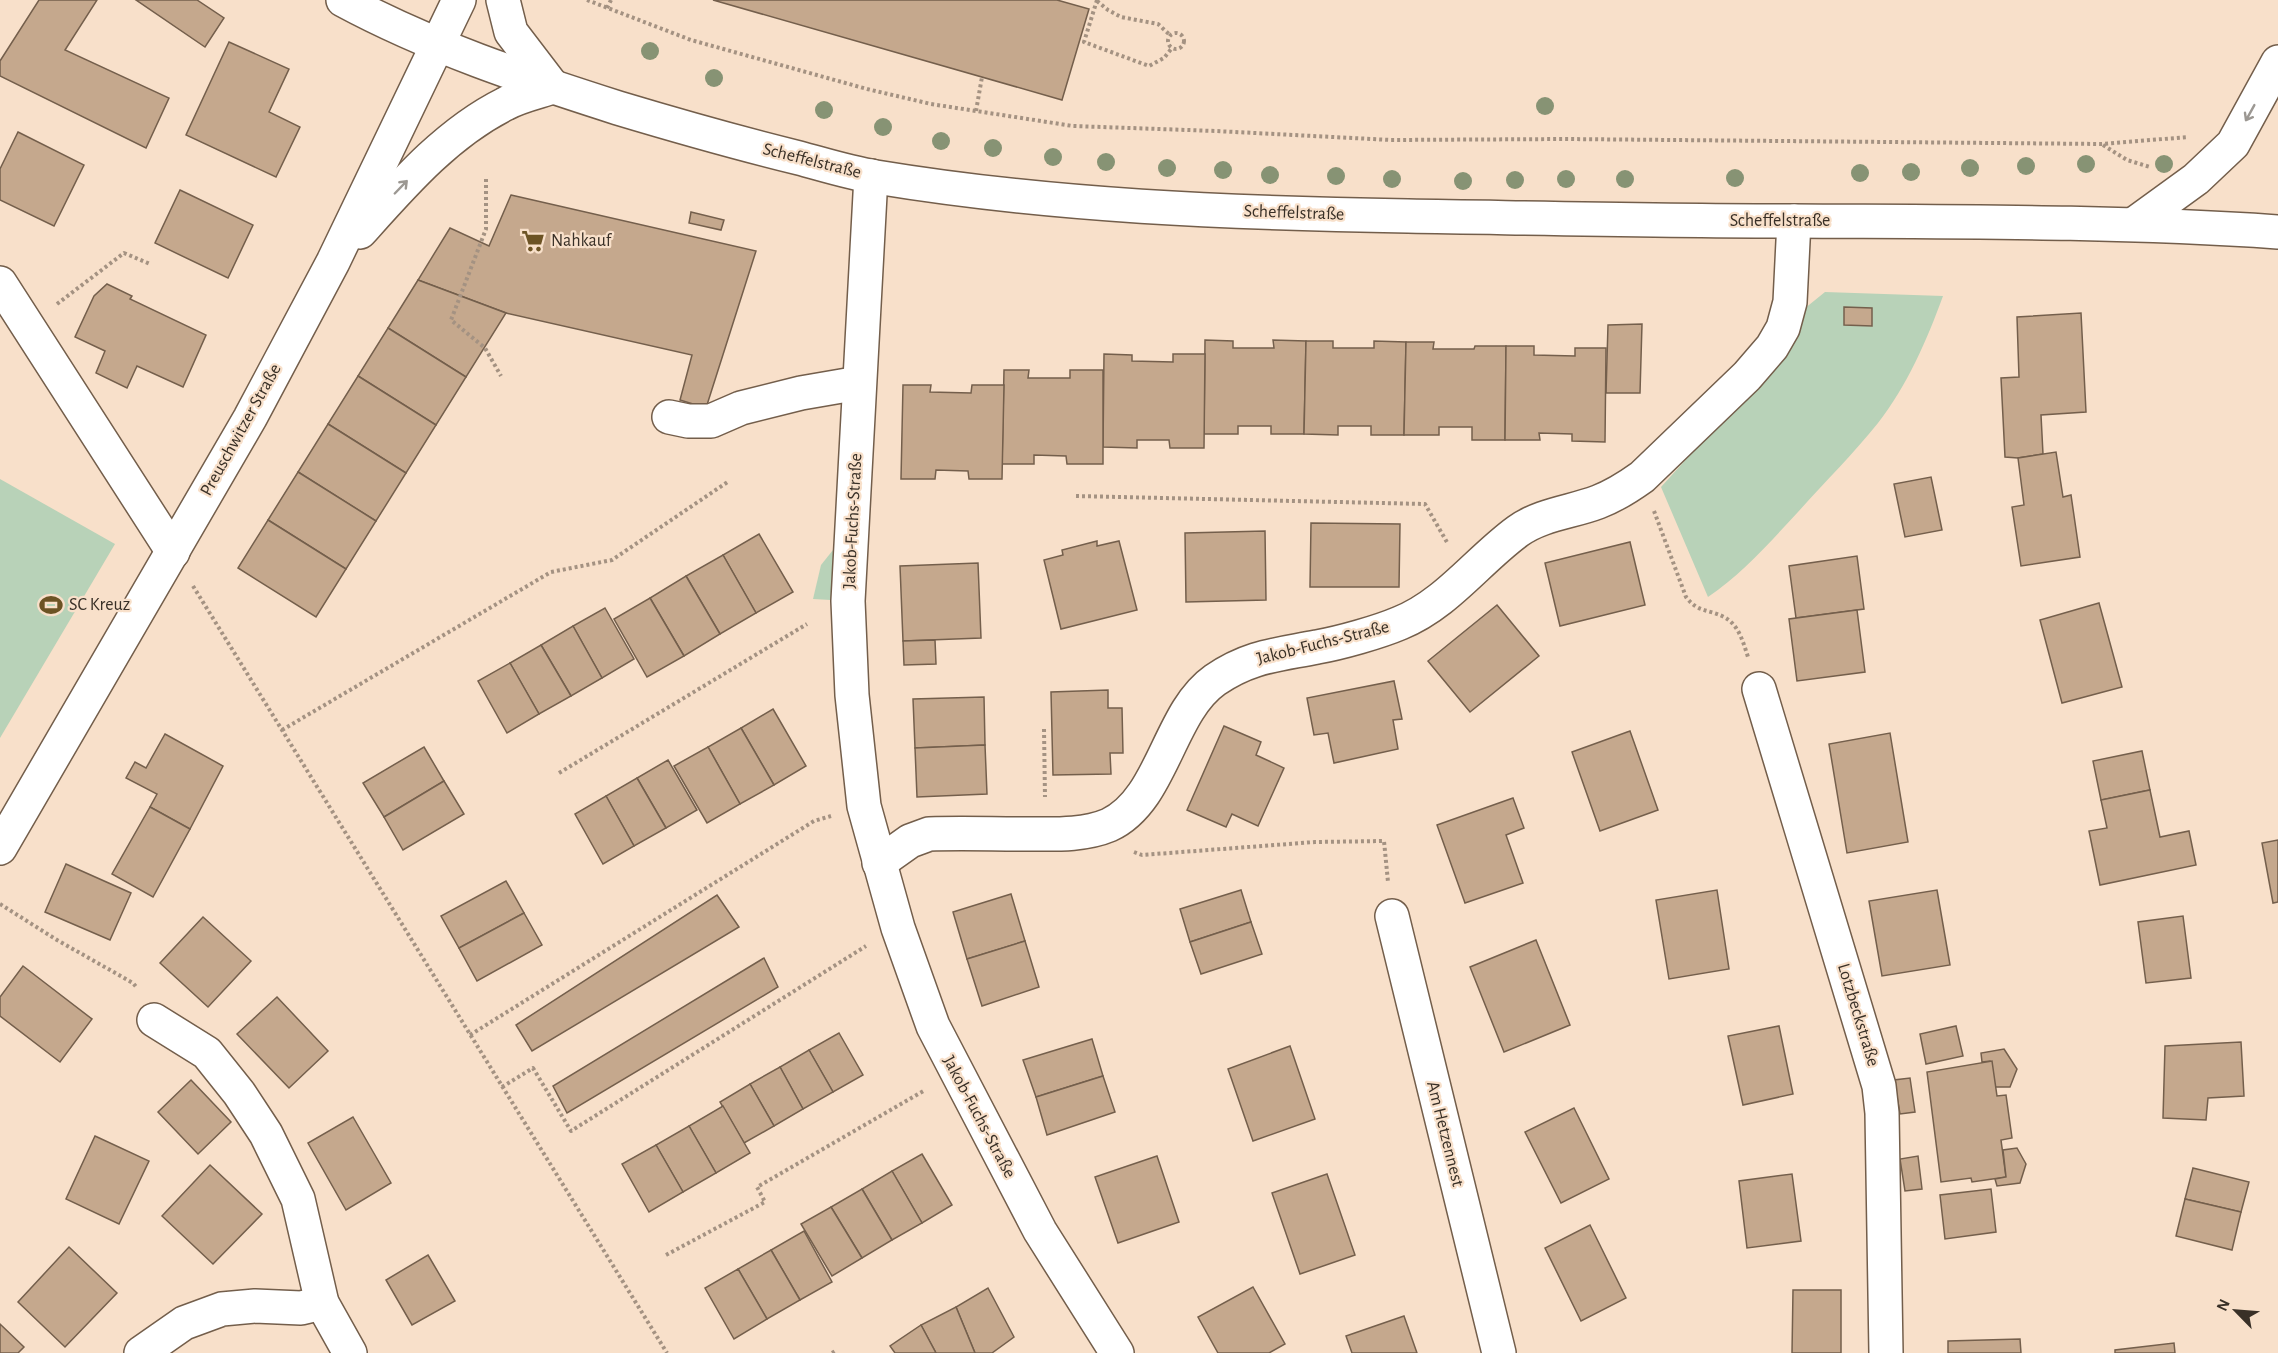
<svg xmlns="http://www.w3.org/2000/svg" width="2278" height="1353" font-family="'Alegreya Sans',sans-serif">
  <style>
    .green { fill: #b8d2b8 }
    .building { fill: #c5a88d; stroke: #745f4c; stroke-width: 1.5 }
    .lines { fill: none; stroke-linecap: round; stroke-linejoin: round }
    .minor-casing { stroke: #735e4b; stroke-width: 36 }
    .major-casing { stroke: #735e4b; stroke-width: 36 }
    .path { stroke: #a49282; stroke-width: 4; stroke-dasharray: 3 3; stroke-linecap: butt }
    .minor { stroke: #fff; stroke-width: 33 }
    .major { stroke: #fff; stroke-width: 33 }
    .tree { fill: #879374 }
    .oneway { stroke: #9c9893 }
    .labels { text-anchor: middle; dominant-baseline: central; stroke-width: 4.5; stroke-linejoin: round; paint-order: stroke }
    .street-label { font-size: 18px; fill: #393027; stroke: #f8e0ca }
    .poi-label { font-size: 18px; fill: #393027; stroke: #f8e0ca; text-anchor: start }
  </style>
  <rect width="100%" height="100%" fill="#f8e0ca"/>
  <g class="green">
    <path d="M 1825,292 L 1943,296 C 1927,340 1907,386 1878,423 C 1853,454 1825,482 1798,512 C 1770,542 1742,574 1708,597 L 1661,487 L 1788,347 L 1804,309 Z"/>
    <polygon points="0,479 115,544 0,738"/>
    <polygon points="853,525 848,601 813,599 821,565"/>
  </g>
  <g class="building">
    <polygon points="39,0 97,0 65,50 169,98 146,148 0,76 0,61"/>
    <polygon points="136,0 197,0 224,18 205,47"/>
    <polygon points="713,0 1057,0 1089,9 1062,100"/>
    <polygon points="229,42 289,69 269,112 300,127 276,177 186,135"/>
    <polygon points="18,132 84,165 54,226 0,200 0,169"/>
    <polygon points="180,190 253,225 228,278 155,243"/>
    <polygon points="511,195 756,251 706,408 680,400 692,355 506,313 418,280 450,228 489,246"/>
    <polygon points="691,212 724,220 721,230 689,223"/>
    <polygon points="418,280 506,313 466,377 388,328"/>
    <polygon points="107,284 132,296 130,299 206,335 183,387 137,366 127,388 96,373 105,351 75,337 94,296"/>
    <polygon points="1844,307 1872,308 1872,326 1844,325"/>
    <polygon points="2081,313 2086,412 2041,415 2043,454 2018,458 2005,457 2001,378 2019,377 2017,317"/>
    <polygon points="1642,324 1640,393 1606,393 1608,325"/>
    <polygon points="388,328 466,377 436,425 358,376"/>
    <polygon points="1205,340 1233,341 1233,348 1274,348 1273,340 1306,341 1304,434 1271,434 1271,426 1238,426 1238,434 1204,434"/>
    <polygon points="1306,341 1333,341 1333,348 1374,348 1374,341 1406,342 1404,435 1371,435 1371,426 1338,426 1338,435 1304,434"/>
    <polygon points="1406,342 1434,342 1433,349 1474,349 1475,346 1506,346 1505,440 1472,440 1472,427 1439,427 1439,435 1404,435"/>
    <polygon points="1506,346 1534,346 1534,355 1575,356 1575,348 1606,348 1605,442 1572,441 1572,434 1539,433 1540,440 1505,440"/>
    <polygon points="1104,354 1132,355 1132,361 1173,362 1173,354 1205,354 1204,448 1170,448 1169,440 1137,440 1137,448 1103,447"/>
    <polygon points="1004,370 1029,370 1028,378 1070,378 1070,370 1103,370 1103,464 1067,464 1066,456 1034,455 1034,464 1002,464"/>
    <polygon points="358,376 436,425 406,473 328,424"/>
    <polygon points="903,385 931,385 930,392 971,393 972,385 1004,385 1002,479 969,479 968,471 936,470 935,479 901,479"/>
    <polygon points="328,424 406,473 376,521 298,472"/>
    <polygon points="2056,452 2063,497 2071,495 2080,557 2021,566 2012,507 2024,505 2018,458"/>
    <polygon points="298,472 376,521 346,569 268,520"/>
    <polygon points="1931,477 1942,530 1905,537 1894,484"/>
    <polygon points="268,520 346,569 316,617 238,568"/>
    <polygon points="1311,523 1400,524 1399,587 1310,587"/>
    <polygon points="1265,531 1266,600 1186,602 1185,533"/>
    <polygon points="759,534 793,592 756,613 723,555"/>
    <polygon points="1097,541 1097,546 1119,541 1137,610 1061,629 1044,560 1063,555 1062,550"/>
    <polygon points="1630,542 1645,605 1560,626 1545,563"/>
    <polygon points="723,555 756,613 720,634 686,576"/>
    <polygon points="1857,556 1864,609 1796,618 1789,566"/>
    <polygon points="978,563 981,638 903,641 900,566"/>
    <polygon points="686,576 720,634 684,656 650,598"/>
    <polygon points="650,598 684,656 647,677 614,619"/>
    <polygon points="2099,603 2122,687 2062,703 2040,620"/>
    <polygon points="1497,605 1539,656 1470,712 1428,661"/>
    <polygon points="605,608 634,659 602,678 573,626"/>
    <polygon points="1857,610 1865,672 1797,681 1789,619"/>
    <polygon points="573,626 602,678 571,696 541,645"/>
    <polygon points="935,640 936,664 904,665 903,641"/>
    <polygon points="541,645 571,696 539,714 510,663"/>
    <polygon points="510,663 539,714 507,733 478,681"/>
    <polygon points="1394,681 1402,719 1393,720 1398,749 1334,763 1328,733 1314,735 1307,698"/>
    <polygon points="1108,690 1108,708 1122,708 1123,753 1110,753 1111,774 1053,775 1051,692"/>
    <polygon points="984,697 985,745 915,748 913,699"/>
    <polygon points="773,709 806,766 774,785 741,728"/>
    <polygon points="1224,726 1261,742 1256,755 1284,768 1258,826 1232,814 1226,827 1187,810"/>
    <polygon points="741,728 774,785 740,804 708,747"/>
    <polygon points="1630,731 1658,810 1600,831 1572,752"/>
    <polygon points="1890,733 1908,842 1847,853 1829,744"/>
    <polygon points="165,734 223,766 190,829 150,807 157,794 126,778 135,762 146,768"/>
    <polygon points="985,745 987,794 917,797 915,748"/>
    <polygon points="424,747 444,781 384,817 363,783"/>
    <polygon points="708,747 740,804 707,823 674,766"/>
    <polygon points="2142,751 2150,790 2101,800 2093,761"/>
    <polygon points="668,760 697,810 666,828 637,778"/>
    <polygon points="637,778 666,828 634,846 606,796"/>
    <polygon points="444,781 464,814 403,850 384,817"/>
    <polygon points="2150,790 2160,837 2189,831 2196,865 2100,885 2089,831 2107,828 2101,800"/>
    <polygon points="606,796 634,846 603,864 575,814"/>
    <polygon points="1513,798 1524,828 1506,835 1523,883 1465,903 1437,825"/>
    <polygon points="150,807 190,829 153,897 112,874"/>
    <polygon points="2278,840 2278,902 2273,903 2262,843"/>
    <polygon points="66,864 131,893 110,940 45,912"/>
    <polygon points="506,881 524,913 459,948 441,916"/>
    <polygon points="1241,890 1251,922 1190,942 1180,909"/>
    <polygon points="1717,890 1729,969 1669,979 1656,900"/>
    <polygon points="1937,890 1950,965 1882,976 1869,901"/>
    <polygon points="1011,894 1025,941 967,959 953,912"/>
    <polygon points="717,895 739,927 532,1051 516,1025"/>
    <polygon points="524,913 542,945 477,981 459,948"/>
    <polygon points="2183,916 2191,978 2146,983 2138,922"/>
    <polygon points="203,917 251,961 208,1007 160,963"/>
    <polygon points="1251,922 1262,954 1201,974 1190,942"/>
    <polygon points="1536,940 1570,1025 1504,1052 1470,967"/>
    <polygon points="1025,941 1039,987 982,1006 967,959"/>
    <polygon points="764,958 778,987 567,1113 553,1086"/>
    <polygon points="23,966 92,1019 60,1062 0,1016 0,997"/>
    <polygon points="277,997 328,1051 289,1088 237,1034"/>
    <polygon points="1779,1026 1793,1094 1743,1105 1728,1036"/>
    <polygon points="1956,1026 1963,1056 1926,1064 1920,1034"/>
    <polygon points="839,1033 863,1075 833,1092 809,1050"/>
    <polygon points="1092,1039 1103,1076 1036,1097 1023,1060"/>
    <polygon points="2241,1042 2244,1096 2208,1098 2206,1120 2163,1118 2165,1046"/>
    <polygon points="1290,1046 1315,1119 1253,1141 1228,1069"/>
    <polygon points="2004,1049 2017,1069 2010,1087 1995,1087 1990,1061 1982,1062 1981,1053"/>
    <polygon points="809,1050 833,1092 803,1109 780,1067"/>
    <polygon points="1992,1061 1997,1096 2006,1095 2012,1138 2001,1140 2006,1177 1972,1182 1971,1178 1941,1182 1927,1072"/>
    <polygon points="780,1067 803,1109 774,1126 750,1084"/>
    <polygon points="1103,1076 1115,1112 1047,1135 1036,1097"/>
    <polygon points="1910,1078 1915,1112 1900,1114 1894,1080"/>
    <polygon points="191,1080 231,1122 198,1154 158,1112"/>
    <polygon points="750,1084 774,1126 744,1143 720,1102"/>
    <polygon points="723,1106 750,1153 716,1173 689,1126"/>
    <polygon points="1574,1108 1609,1179 1561,1203 1525,1132"/>
    <polygon points="353,1117 391,1183 346,1210 308,1143"/>
    <polygon points="689,1126 716,1173 683,1192 656,1145"/>
    <polygon points="95,1136 149,1161 119,1224 66,1199"/>
    <polygon points="656,1145 683,1192 649,1212 622,1164"/>
    <polygon points="2017,1148 2026,1164 2020,1183 1997,1186 1995,1179 2006,1177 2003,1150"/>
    <polygon points="922,1154 952,1205 922,1223 892,1171"/>
    <polygon points="1157,1156 1179,1222 1118,1243 1095,1177"/>
    <polygon points="1918,1156 1922,1189 1905,1191 1900,1159"/>
    <polygon points="210,1165 262,1214 213,1264 162,1216"/>
    <polygon points="2193,1168 2249,1182 2241,1212 2185,1199"/>
    <polygon points="892,1171 922,1223 892,1240 862,1189"/>
    <polygon points="1327,1174 1355,1255 1300,1274 1272,1193"/>
    <polygon points="1792,1174 1801,1241 1747,1248 1739,1181"/>
    <polygon points="862,1189 892,1240 862,1258 831,1207"/>
    <polygon points="1991,1189 1996,1232 1945,1239 1940,1195"/>
    <polygon points="2185,1199 2241,1212 2232,1250 2176,1236"/>
    <polygon points="831,1207 862,1258 832,1276 801,1224"/>
    <polygon points="1590,1225 1626,1298 1581,1321 1545,1248"/>
    <polygon points="804,1231 832,1282 800,1300 771,1250"/>
    <polygon points="69,1247 117,1293 65,1347 18,1302"/>
    <polygon points="771,1250 800,1300 767,1319 738,1269"/>
    <polygon points="428,1255 455,1301 412,1325 386,1280"/>
    <polygon points="738,1269 767,1319 734,1339 705,1288"/>
    <polygon points="1253,1287 1285,1344 1269,1353 1218,1353 1198,1317"/>
    <polygon points="988,1288 1014,1337 992,1353 975,1353 956,1307"/>
    <polygon points="1793,1290 1841,1290 1841,1353 1792,1353"/>
    <polygon points="956,1307 975,1353 936,1353 921,1325"/>
    <polygon points="1404,1316 1417,1353 1352,1353 1346,1336"/>
    <polygon points="0,1324 24,1347 18,1353 0,1353"/>
    <polygon points="921,1325 936,1353 895,1353 890,1346"/>
    <polygon points="2020,1339 2021,1353 1948,1353 1948,1341"/>
    <polygon points="2174,1343 2175,1353 2115,1353 2115,1350"/>
  </g>
  <g class="lines">
    <g class="minor-casing">
      <g id="minor">
        <polyline points="871,176 848,601 852,695 864,806 898,928 933,1026 1040,1231 1117,1353"/>
        <polyline points="2134,224 2196,179 2233,144 2278,62"/>
        <path d="M 360,232 C 403,184 447,133 505,104 C 519,96 538,92 553,87 L 511,32 L 503,0"/>
        <polyline points="0,283 173,552"/>
        <polyline points="669,417 688,421 711,421 741,408 801,393 859,383"/>
        <polyline points="1759,689 1879,1086 1882,1113 1886,1353"/>
        <polyline points="0,848 250,418 333,262 459,0"/>
        <path d="M 879,863 L 910,841 L 929,834 C 960,833 992,834 1024,834 C 1052,834 1083,836 1109,825 C 1163,800 1168,713 1215,680 C 1250,656 1277,655 1317,647 C 1340,643 1379,632 1400,623 C 1447,604 1478,560 1518,531 C 1542,514 1572,512 1598,502 C 1614,496 1628,487 1642,477 L 1747,376 L 1772,347 L 1783,328 L 1790,302 L 1794,221"/>
        <polyline points="1392,916 1499,1353"/>
        <polyline points="154,1020 207,1053 239,1093 266,1134 298,1199 322,1303 350,1353"/>
        <polyline points="141,1353 184,1323 222,1309 255,1306 301,1308 322,1303"/>
      </g>
    </g>
    <g class="major-casing">
      <path id="major" d="M 343,0 C 430,47 524,78 618,108 C 678,126 738,143 799,158 C 825,165 850,173 876,177 C 1052,206 1230,213 1408,216 C 1537,218 1665,221 1794,221 C 1955,222 2117,221 2278,232"/>
    </g>
    <g class="path">
      <polyline points="587,0 691,40 867,89 931,104 1073,126 1216,131 1391,140 1566,139 2102,144 2188,137"/>
      <polyline points="1097,0 1084,42 1149,66 1164,58 1172,48"/>
      <polyline points="1097,1 1108,10 1121,17 1158,24 1170,35"/>
      <polyline points="607,8 611,0"/>
      <circle cx="1176" cy="41" r="8"/>
      <polyline points="976,111 982,77"/>
      <polyline points="2103,145 2127,160 2150,167"/>
      <polyline points="486,179 486,229 451,320 485,348 501,376"/>
      <polyline points="57,304 124,253 150,264"/>
      <polyline points="1076,496 1425,504 1448,544"/>
      <path d="M 1654,511 L 1686,597 C 1698,613 1709,609 1724,617 C 1739,625 1743,642 1748,657"/>
      <polyline points="193,586 667,1353"/>
      <polyline points="1044,729 1045,797"/>
      <polyline points="282,730 551,572 612,560 729,481"/>
      <polyline points="559,773 807,624"/>
      <polyline points="1134,852 1142,855 1315,842 1384,841 1388,882"/>
      <polyline points="0,904 57,940 133,983 137,988"/>
      <polyline points="470,1035 814,821 831,816"/>
      <polyline points="502,1087 533,1068 571,1131 866,946"/>
      <polyline points="666,1255 765,1202 757,1187 925,1090"/>
      <polyline points="832,1353 837,1350"/>
    </g>
    <use href="#minor" class="minor"/>
    <use href="#major" class="major"/>
  </g>
  <g class="tree">
    <circle cx="650" cy="51" r="9"/>
    <circle cx="714" cy="78" r="9"/>
    <circle cx="1545" cy="106" r="9"/>
    <circle cx="824" cy="110" r="9"/>
    <circle cx="883" cy="127" r="9"/>
    <circle cx="941" cy="141" r="9"/>
    <circle cx="993" cy="148" r="9"/>
    <circle cx="1053" cy="157" r="9"/>
    <circle cx="1106" cy="162" r="9"/>
    <circle cx="2086" cy="164" r="9"/>
    <circle cx="2164" cy="164" r="9"/>
    <circle cx="2026" cy="166" r="9"/>
    <circle cx="1167" cy="168" r="9"/>
    <circle cx="1970" cy="168" r="9"/>
    <circle cx="1223" cy="170" r="9"/>
    <circle cx="1911" cy="172" r="9"/>
    <circle cx="1860" cy="173" r="9"/>
    <circle cx="1270" cy="175" r="9"/>
    <circle cx="1336" cy="176" r="9"/>
    <circle cx="1735" cy="178" r="9"/>
    <circle cx="1392" cy="179" r="9"/>
    <circle cx="1566" cy="179" r="9"/>
    <circle cx="1625" cy="179" r="9"/>
    <circle cx="1515" cy="180" r="9"/>
    <circle cx="1463" cy="181" r="9"/>
  </g>
  <defs><path id="oneway-shaft" d="M-6 0H5M1.5-3L5.5 0L1.5 3" fill="none" stroke-width="1.6" stroke-linecap="round" stroke-linejoin="round" transform="scale(1.5)"/></defs>
  <g class="oneway">
    <use href="#oneway-shaft" transform="translate(2250 113) rotate(119)"/>
    <use href="#oneway-shaft" transform="translate(401 187) rotate(-46)"/>
  </g>
  <defs>
    <g id="supermarket-bare" transform="scale(1.8)"><path d="M-6-5.5h2.5l.6 2H6L4.5 2H-2.5L-4.4-4H-6ZM-1.5 3.2a1.3 1.3 0 1 0 .1 0ZM3 3.2a1.3 1.3 0 1 0 .1 0Z" fill="#6c5324" stroke="#f8e0ca" stroke-width="2.5" paint-order="stroke"/></g>
    <g id="stadium-bare" transform="scale(1.8)"><path d="M0-5a6.5 5 0 1 0 0 10a6.5 5 0 1 0 0-10ZM-3.5-1.8h7v3.6h-7Z" fill="#6c5324" stroke="#f8e0ca" stroke-width="2.5" paint-order="stroke"/></g>
  </defs>
  <g fill-rule="evenodd">
    <use href="#supermarket-bare" x="533" y="241"/>
    <use href="#stadium-bare" x="51" y="605"/>
  </g>
  <g class="labels">
    <g class="street-label">
      <text transform="translate(812 161) rotate(14)">Scheffelstraße</text>
      <text transform="translate(1294 213) rotate(2)">Scheffelstraße</text>
      <text x="1780" y="221">Scheffelstraße</text>
      <text transform="translate(241 430) rotate(-61)">Preuschwitzer Straße</text>
      <text transform="translate(853 521) rotate(-87)">Jakob-Fuchs-Straße</text>
      <text transform="translate(1323 643) rotate(-14)">Jakob-Fuchs-Straße</text>
      <text transform="translate(1858 1015) rotate(73)">Lotzbeckstraße</text>
      <text transform="translate(979 1117) rotate(62)">Jakob-Fuchs-Straße</text>
      <text transform="translate(1445 1134) rotate(76)">Am Hetzennest</text>
    </g>
    <g class="poi-label">
      <text x="551" y="241">Nahkauf</text>
      <text x="69" y="605">SC Kreuz</text>
    </g>
  </g>
  <g transform="translate(2236 1311) rotate(295)" stroke="#f8e0ca" stroke-width="4.5" paint-order="stroke">
  <path d="M0-4.5L10 22L0 15L-10 22Z" fill="#393027"/>
  <text y="-9" font-size="16" font-weight="bold" text-anchor="middle" fill="#393027">N</text>
  </g>
</svg>
